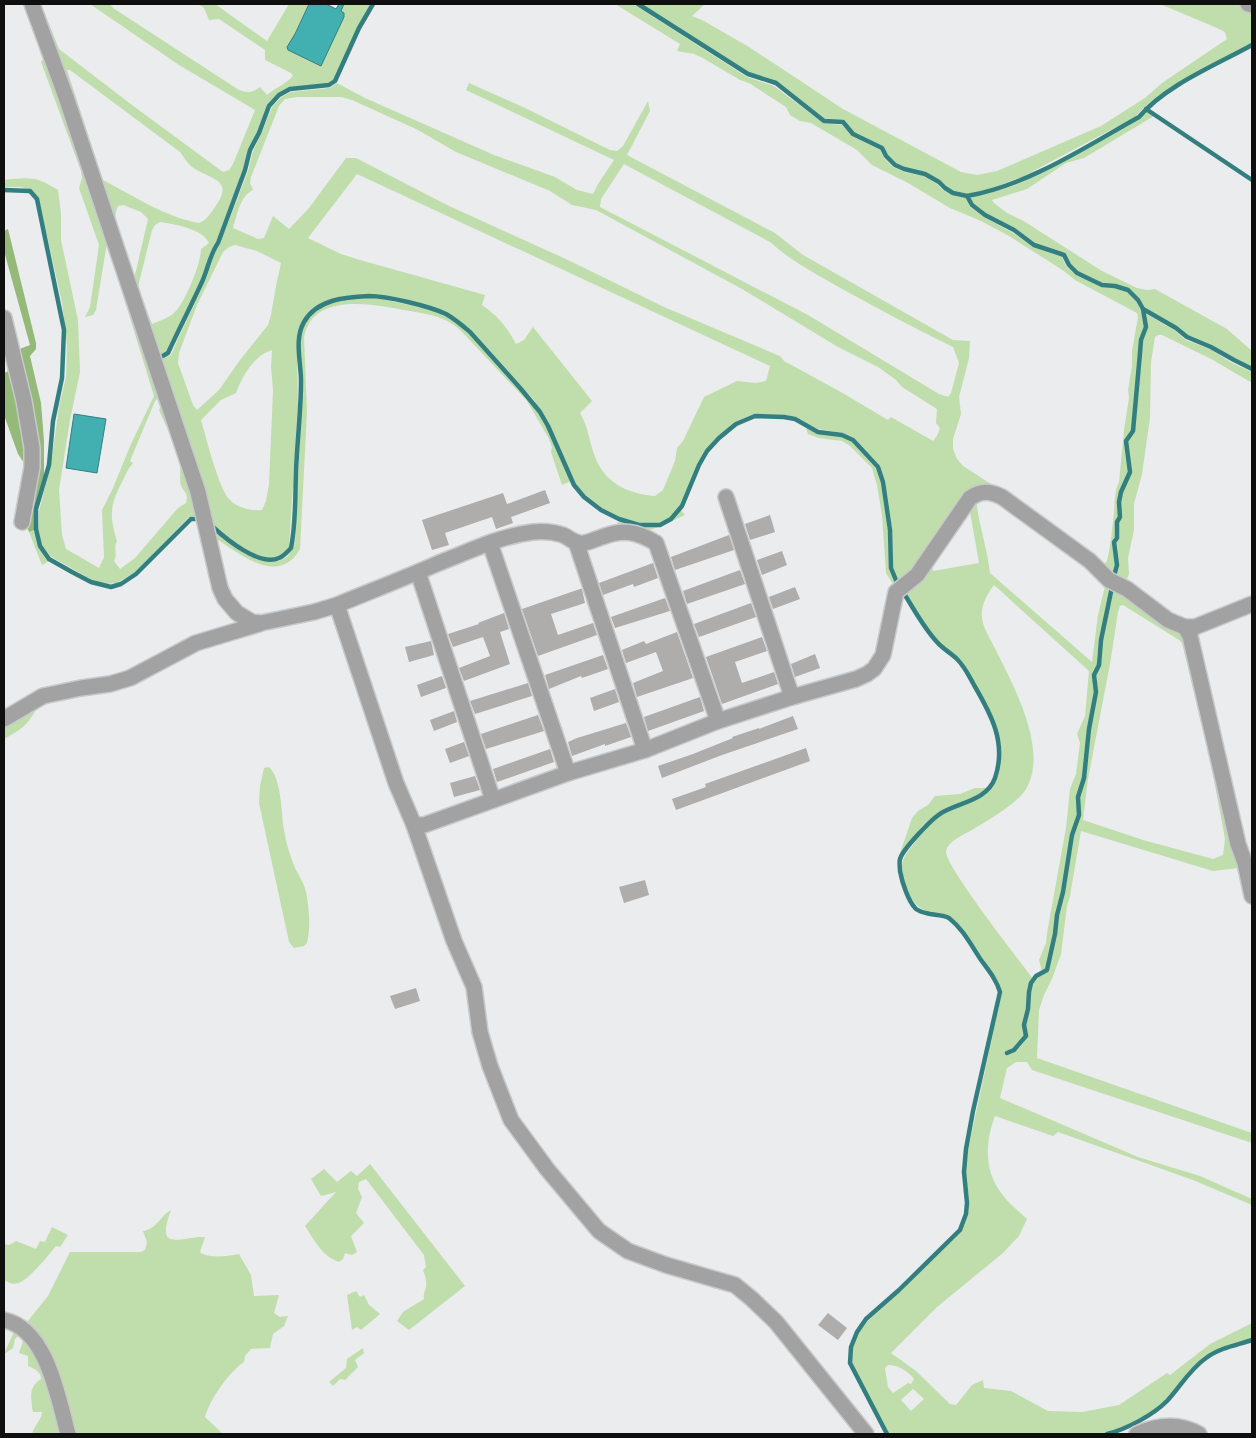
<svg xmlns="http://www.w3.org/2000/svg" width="1256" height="1438" font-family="Arial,sans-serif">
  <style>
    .green { fill: #c0deac; fill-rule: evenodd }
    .forest { fill: #94b979 }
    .water { fill: #42afb0; stroke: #337f80 }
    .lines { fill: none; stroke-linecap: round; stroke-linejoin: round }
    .stream { stroke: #337f80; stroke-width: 4.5 }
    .building { fill: #afacac }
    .minor-casing { stroke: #c7c9ca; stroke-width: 18 }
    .minor { stroke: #a3a2a2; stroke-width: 15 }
  </style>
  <rect width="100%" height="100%" fill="#eaecee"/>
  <g class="green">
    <path d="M 24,4 L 27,4 L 202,518 L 193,516 L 188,518 L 135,572 L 117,583 L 106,584 L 92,580 L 50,556 L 40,543 L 38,532 L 39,511 L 51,464 L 59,407 L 66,377 L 67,346 L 62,303 L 39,199 C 30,185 19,187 4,187 L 4,180 C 30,177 36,176 58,190 L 61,213 L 61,240 L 78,320 L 80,372 L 70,420 L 59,490 L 62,535 L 66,549 L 99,568 L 104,557 L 102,510 L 113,488 L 131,444 L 154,396 L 107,243 L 96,310 L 93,315 L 85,317 L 90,307 L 99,245 L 79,188 L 82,178 L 81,171 L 41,62 L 44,58 ZM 157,399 L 160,407 L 159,410 C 167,428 176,446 180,465 C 181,472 179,479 181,485 C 183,493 189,491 186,503 L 178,508 L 135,558 L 120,569 L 114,561 C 118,554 113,547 117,541 C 106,506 114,499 129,468 L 133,463 L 130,461 L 155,401 Z"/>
    <path d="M 34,4 L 41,4 L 59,49 L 132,105 L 223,172 L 229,170 L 233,164 L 255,110 L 179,65 L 90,4 L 110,4 L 113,8 L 239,90 C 248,93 252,93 260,87 L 267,95 C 275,88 286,84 293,76 L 291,73 L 265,60 L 265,50 L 219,19 L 209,20 L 204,8 L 198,4 L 215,4 L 267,41 L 289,4 L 309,4 L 295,34 L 287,48 L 341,11 L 344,4 L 371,4 L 358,28 L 334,80 L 328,84 L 289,88 L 278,94 L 268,105 L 258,133 L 248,150 L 243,170 L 216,242 C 208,253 207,268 201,281 C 190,305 178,328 167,352 L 161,356 L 160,358 L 163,359 L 171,355 C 181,331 193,308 204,284 C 210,271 212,255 220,244 L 248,171 L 253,151 L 261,134 L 272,107 L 281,97 L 291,92 L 330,88 L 337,83 L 365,98 L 442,132 L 494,155 L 555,177 L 577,190 L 593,194 L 598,184 L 614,160 L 466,90 L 469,83 L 523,107 L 610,150 L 617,151 L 623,146 L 648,101 L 650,111 L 627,155 L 775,233 L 803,255 L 953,340 L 970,341 L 969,358 L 959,397 L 961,414 L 953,439 L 953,449 L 957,459 L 963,466 L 994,486 L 1010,500 L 991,489 L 947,529 L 900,584 L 893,567 L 892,530 L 885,481 L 880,466 L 854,438 L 843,433 L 818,429 L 796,417 L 784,415 L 754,414 L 735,422 L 705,450 L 697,464 L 681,505 L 670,518 L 659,523 L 639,523 L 620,517 L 602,508 L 585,496 L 576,484 L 549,425 L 533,399 L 472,331 C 464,324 456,317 447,313 C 434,306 420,304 407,301 C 366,292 310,286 297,337 L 298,409 L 289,547 C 286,551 282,555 277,557 C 257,565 226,534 211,524 ZM 67,70 L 70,70 L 180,152 C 184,157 187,163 192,167 C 211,180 235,179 215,207 C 210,214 207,220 199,223 C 165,217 134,196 103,180 ZM 297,97 L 341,97 L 352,100 L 418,130 L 456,152 L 550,191 L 572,205 L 596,210 L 742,289 L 838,347 L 878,367 L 896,380 L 902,387 L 937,409 L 936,423 L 940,428 L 937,436 L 933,441 L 891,417 L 888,420 L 841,392 L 784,361 L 780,356 L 664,307 L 568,260 L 447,205 L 356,158 L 346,158 L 309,208 L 289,229 L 273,216 L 264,238 L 258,239 L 233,228 C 237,215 240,196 253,190 L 250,183 L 251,177 L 279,106 L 285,99 ZM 624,164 L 770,242 C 792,262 818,275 844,290 C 880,310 916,329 953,347 L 959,363 L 951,393 L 948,397 L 939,394 L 808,315 L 600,207 L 601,199 ZM 357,174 L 770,366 L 766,381 L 756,383 L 737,381 L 704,397 L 683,441 L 677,448 L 675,461 L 663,490 L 655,496 C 627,494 603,482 594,454 C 589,440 588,426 580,413 L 592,401 L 533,327 L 524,340 L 516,344 C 507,327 498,316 482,305 L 485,295 L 360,260 L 341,254 L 308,238 ZM 123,205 L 141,212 L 148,219 L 135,275 L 132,279 C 126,259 109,225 118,206 ZM 160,222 C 174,224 203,229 209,243 L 201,249 C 201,263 186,300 176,311 C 171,317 159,321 152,324 L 138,287 L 152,230 L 155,225 ZM 235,245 L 257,251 L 281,263 L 276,286 L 271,315 L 268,325 L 240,360 L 219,390 L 197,410 L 193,405 L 178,363 L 179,353 L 197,305 L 223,252 L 229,247 ZM 272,350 L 271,367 L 273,390 L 269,484 L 266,501 L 262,510 C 251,511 238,508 230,500 C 219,490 206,437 201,420 L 221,400 L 236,393 C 242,377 254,355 272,350 Z"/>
    <path d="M 615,4 L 633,4 L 747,77 L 774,86 L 823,123 L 842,125 L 852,136 L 880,150 L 884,158 L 893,167 L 904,172 L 924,176 L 937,184 L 943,190 L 952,195 L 966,198 L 970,207 L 984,217 L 1013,233 L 1033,247 L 1062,257 L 1066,266 L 1076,275 L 1101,287 L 1114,288 L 1127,292 L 1136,301 L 1141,311 L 1174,330 L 1186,340 L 1210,349 L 1232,363 L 1252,372 L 1252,383 L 1213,360 L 1162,335 L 1158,335 L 1155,337 L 1151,362 L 1150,418 L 1142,474 L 1134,504 L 1134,530 L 1128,558 L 1129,574 L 1126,581 L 1129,585 L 1096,562 L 1105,563 L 1107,561 C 1111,545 1112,529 1114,513 C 1115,503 1114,491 1119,482 L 1124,430 L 1129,398 L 1128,390 L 1132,366 L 1132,351 L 1138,317 L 1137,313 L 1075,280 L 1064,271 L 1009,236 L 981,221 L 950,208 L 908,183 L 872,165 L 857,150 L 811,123 L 800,121 L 790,115 L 786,107 L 749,83 L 740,80 L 701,57 L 694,54 L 677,51 L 680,44 Z"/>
    <path d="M 641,4 L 705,4 L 692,16 L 704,21 L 749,47 L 843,109 L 961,172 L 977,175 L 997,171 L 1101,126 L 1145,98 L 1162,83 L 1227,39 L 1225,32 L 1217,28 L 1160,4 L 1239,4 L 1252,9 L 1252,43 C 1216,63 1161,86 1135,117 L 1024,176 L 989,189 L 968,194 L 953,191 L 926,172 L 905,168 L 896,164 L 887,155 L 883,147 L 854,133 L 844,121 L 824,119 L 776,82 L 749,73 Z"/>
    <polygon points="1146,111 1154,116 1084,158 1066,163 1027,189 992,200 994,203 1007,213 1022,220 1102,271 1137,288 1147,290 1155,289 1227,329 1252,351 1252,368 1212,345 1188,336 1177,327 1144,308 1139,299 1129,289 1115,284 1102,283 1078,272 1070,264 1065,254 1034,243 1015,229 986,214 973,204 970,198 1010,187 1043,173 1141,118"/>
    <path d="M 374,297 L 431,310 L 446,316 L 461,325 L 531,401 L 547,426 L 571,481 L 562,485 L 551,452 L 552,447 L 548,437 L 527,401 L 464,334 C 460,330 455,325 449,322 C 435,314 419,313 404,310 C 372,304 313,292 304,337 L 307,412 L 300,549 C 278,588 238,552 212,536 L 212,529 C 231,544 283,586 295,542 L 302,392 L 300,337 C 310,300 341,299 374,297 Z"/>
    <polygon points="806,427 817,433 842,436 850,440 877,470 883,487 888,531 890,568 896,583 896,589 886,573 882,515 877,485 872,468 849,445 842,441 819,438 808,434"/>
    <path d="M 976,497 C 978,523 987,547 990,573 L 1092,662 L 1098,615 L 1106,582 L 1110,585 L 1108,606 L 1099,640 L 1097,657 L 1098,664 L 1092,675 L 1095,692 L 1088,729 L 1083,777 L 1077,797 L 1077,815 L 1071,834 L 1062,891 L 1055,915 L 1054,934 L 1046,970 L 1042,972 L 1039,960 L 1046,943 L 1047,933 L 1066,828 L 1070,789 L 1076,774 L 1080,743 L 1077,734 L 1085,716 L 1089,671 L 994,585 C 983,600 978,612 985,629 C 1004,668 1052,746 1026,789 C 1018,803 987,821 972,830 C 965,834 948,841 946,851 C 944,865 1020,961 1033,979 C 1028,986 1022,1029 1025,1036 L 1014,1050 L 1007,1052 L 1007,1054 C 1016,1055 1022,1044 1028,1037 L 1026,1025 L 1030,1010 L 1031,992 L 1033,983 L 1037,977 L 1049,971 L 1057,935 L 1058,915 L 1065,892 L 1074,835 L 1080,816 L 1080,797 L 1086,778 L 1091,729 L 1098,692 L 1096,675 L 1101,665 L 1102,640 L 1114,588 L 1185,638 L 1239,868 L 1213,871 L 1081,831 L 1070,896 L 1067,906 L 1061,954 L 1052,979 L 1044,995 L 1039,1010 L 1037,1058 L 1252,1133 L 1252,1143 L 1032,1070 L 1027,1062 L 1016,1062 L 1007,1068 L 1000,1098 L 1138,1157 L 1200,1176 L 1252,1199 L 1252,1205 L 1193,1180 L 1058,1132 L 1053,1136 L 995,1116 C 985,1142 984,1172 1002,1194 C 1009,1204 1019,1211 1027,1219 L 1019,1236 L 1003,1253 L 937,1307 L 891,1353 L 916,1371 L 950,1404 L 956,1405 L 972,1385 L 983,1380 L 984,1388 L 1011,1391 L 1048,1411 L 1082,1412 L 1119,1405 L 1167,1373 L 1170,1375 L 1210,1344 L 1252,1323 L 1252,1338 C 1237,1344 1220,1346 1206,1355 C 1190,1366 1180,1384 1167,1398 C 1151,1416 1124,1428 1101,1434 L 889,1434 L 852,1363 L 853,1347 L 858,1333 L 868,1321 L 900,1292 L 962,1230 L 968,1215 L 969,1203 L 966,1172 L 968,1150 L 1002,992 C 997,976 990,970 981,957 C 972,943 964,925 949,916 C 944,913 936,914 930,912 C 913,909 905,888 902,872 C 900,860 906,854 913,845 C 922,833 931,820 945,813 C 966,803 992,799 998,772 C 1006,737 992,712 975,683 C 970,675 966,665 959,658 C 953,652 944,648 939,641 C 925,626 915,608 905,591 L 931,562 L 933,571 L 979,563 L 969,506 ZM 1123,605 L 1179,640 L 1182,643 L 1210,758 L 1225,839 L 1223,855 L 1213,859 L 1143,840 L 1083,820 L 1088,779 L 1110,664 L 1118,612 L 1120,606 ZM 888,1365 C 898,1365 908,1371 914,1379 L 911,1384 L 908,1383 L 893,1393 L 888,1387 L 885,1368 ZM 913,1389 L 924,1399 L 911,1411 L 901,1400 Z"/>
    <path d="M 681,510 L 685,515 L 659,527 L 639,533 L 613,531 L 619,521 C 641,527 665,532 681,510 Z"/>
    <polygon points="34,530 40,548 49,561 42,565 29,532"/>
    <path d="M 42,700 C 28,723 28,726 4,739 L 4,722 Z"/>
    <path d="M 269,767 C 282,779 281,813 284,830 C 286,843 290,856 295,868 C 299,876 304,883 306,892 C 309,908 311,927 307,943 L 304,946 L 294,948 L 289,942 L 259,803 L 260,786 L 264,768 Z"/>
    <polygon points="975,788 988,788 973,797 942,810 922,826 898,859 912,818 918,811 928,805 935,796 960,794"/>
    <path d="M 370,1164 L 465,1286 L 409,1330 L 397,1321 L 403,1312 L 424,1299 C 423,1293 425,1292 426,1287 C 427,1281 425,1275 423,1270 L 426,1267 L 424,1255 L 366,1179 L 359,1182 L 358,1189 L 362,1197 L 356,1213 L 364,1223 L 351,1236 L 357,1252 L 352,1255 L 345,1253 L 343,1259 L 339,1262 C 322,1256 315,1241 305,1226 L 336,1192 L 321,1196 L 311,1179 L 324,1169 L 337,1182 L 351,1171 L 357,1176 Z"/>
    <path d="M 171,1210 C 155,1254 180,1236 205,1237 L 200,1252 C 207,1259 230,1256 239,1254 L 251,1275 L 254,1296 L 279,1295 L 274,1313 L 280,1317 L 288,1316 L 284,1326 L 273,1334 L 270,1348 L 251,1349 L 245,1356 L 244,1362 C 229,1372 210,1399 205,1417 L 223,1434 L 71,1434 L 23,1327 L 48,1296 L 70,1252 L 141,1252 L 145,1250 L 147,1242 L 143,1231 C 157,1229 160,1216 171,1210 Z"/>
    <path d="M 52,1227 L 68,1235 L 60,1247 L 56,1246 C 48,1256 31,1277 19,1283 C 13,1285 9,1283 4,1280 L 4,1244 L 9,1245 L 16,1241 L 36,1249 L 40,1241 L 45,1242 Z"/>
    <polygon points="356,1291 360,1297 364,1295 369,1305 380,1314 361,1330 357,1327 352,1330 347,1295"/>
    <path d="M 14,1325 L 40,1355 L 64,1434 L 32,1434 C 34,1426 42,1419 42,1412 L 33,1412 C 31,1398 28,1387 41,1379 C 41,1371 34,1369 28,1366 L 28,1356 L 19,1353 L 23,1341 L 18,1336 L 15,1339 L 13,1348 L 4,1354 L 13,1334 Z"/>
    <polygon points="363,1348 364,1353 355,1360 358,1367 345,1380 340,1379 333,1386 329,1382 346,1368 347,1359"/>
  </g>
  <g class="forest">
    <polygon points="8,229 36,343 36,349 30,356 41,403 44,441 44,477 35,508 34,530 29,532 25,521 34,476 17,350 30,345 4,251 4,231"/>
    <polygon points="13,369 28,469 18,454 4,415 4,373"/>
  </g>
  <g class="water">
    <polygon points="309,4 326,4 336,9 339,4 344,4 341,11 344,13 344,17 321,66 288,50 287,47 295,34"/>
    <polygon points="74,414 106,419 97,473 66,468"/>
  </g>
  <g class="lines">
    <g class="stream">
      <polyline points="638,4 748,74 776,83 824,121 843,122 853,134 882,148 886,156 895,165 904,169 925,174 939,182 945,188 953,193 967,196 972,205 985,215 1014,230 1034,245 1064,255 1069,265 1077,273 1102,285 1115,286 1128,290 1138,300 1143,309 1176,328 1187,337 1211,347 1234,360 1252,369"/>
      <polyline points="1146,109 1252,180"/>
      <polyline points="4,190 30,191 37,199 64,330 62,378 53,421 49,465 36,509 36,529 40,546 49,559 72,572 91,582 111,587 121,584 136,574 191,519 201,519"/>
      <path d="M 967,196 C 1029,185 1085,147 1139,117 C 1166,85 1216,65 1252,45"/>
      <path d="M 161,357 L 168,353 C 179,329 191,306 202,282 C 208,269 210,254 218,243 L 245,170 L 250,150 L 259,133 L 269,106 L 279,95 L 290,89 L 329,85 L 335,81 L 359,28 L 373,4"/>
      <path d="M 213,527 C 226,539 260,567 279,558 C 284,556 287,552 291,548 C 296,524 295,497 296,472 C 297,442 301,412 301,381 C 301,362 294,339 304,322 C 317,299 346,297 369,296 C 387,296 429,306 446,314 C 455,319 463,326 470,332 L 521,389 L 540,412 L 548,426 L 574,485 L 584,497 L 601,510 L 619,519 L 639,525 L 660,525 L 671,519 L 682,506 L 699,465 L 707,451 L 719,438 L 736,424 L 755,416 L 784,417 L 795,419 L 818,432 L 842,435 L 853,440 L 878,467 L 883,482 L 890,530 L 891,568 L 898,585"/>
      <polyline points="1114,576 1117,565 1114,542 1117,538 1117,522 1120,517 1119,502 1121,492 1130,472 1126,441 1133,431 1140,353 1141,340 1146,327 1143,309"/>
      <polyline points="1007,1053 1014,1050 1026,1036 1024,1025 1028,1009 1029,992 1031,983 1036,976 1047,970 1055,934 1057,915 1063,892 1072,835 1079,815 1078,797 1084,778 1089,729 1096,692 1094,675 1099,665 1101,640 1112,587"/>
      <path d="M 887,1434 L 850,1363 L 851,1347 L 857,1332 L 866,1319 L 899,1290 L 960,1230 L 966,1214 L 967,1203 L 964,1172 L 966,1149 L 973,1111 L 1000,992 C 996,979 989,971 981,960 C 971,945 963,929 949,918 C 944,915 936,915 930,914 C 926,913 920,912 916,909 C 908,901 902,882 900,871 C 900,868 899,862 900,859 C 903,849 933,817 943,812 C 961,802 987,800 995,778 C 1007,743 991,714 974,685 C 969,676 965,667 957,659 C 951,653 943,649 937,642 C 923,627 914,609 903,592"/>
      <path d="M 1107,1434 C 1127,1429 1153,1415 1167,1401 C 1180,1387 1190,1369 1206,1358 C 1219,1348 1237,1345 1252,1340"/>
    </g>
  </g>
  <g class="building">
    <polygon points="545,490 550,503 511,517 513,523 496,529 492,517 445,533 449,545 432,550 422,520 503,493 507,504"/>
    <polygon points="770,515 775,532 750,540 745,524"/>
    <polygon points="729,535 734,550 675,570 671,557"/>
    <polygon points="782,551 787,565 762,575 757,560"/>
    <polygon points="653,563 658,578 634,587 633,584 603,595 599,583"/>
    <polygon points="740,570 745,584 687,604 683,591"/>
    <polygon points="795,587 800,599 773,609 769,597"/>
    <polygon points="580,589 582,589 585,603 551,614 558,635 593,623 597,635 538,656 522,609"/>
    <polygon points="665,598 670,611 615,628 611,617"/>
    <polygon points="751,603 756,617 699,637 694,624"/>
    <polygon points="504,613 509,629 500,632 510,664 464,681 459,668 490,656 483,637 453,647 448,634 479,624 478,623"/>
    <polygon points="677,632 693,678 637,697 633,683 663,671 656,652 626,663 622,650 644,641 646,644"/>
    <polygon points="762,637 767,651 735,662 742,683 774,672 778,684 722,704 706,657"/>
    <polygon points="431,641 434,655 409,662 405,647"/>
    <polygon points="815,654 820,668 795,677 791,664"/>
    <polygon points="603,655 608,669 582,678 581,676 549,689 545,675"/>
    <polygon points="442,676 446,688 421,697 417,685"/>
    <polygon points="528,683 532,696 475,714 470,701"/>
    <polygon points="615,689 619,702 594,711 590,698"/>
    <polygon points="700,697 704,711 648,731 644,717"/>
    <polygon points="454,711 457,722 434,731 430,720"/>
    <polygon points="538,715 544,731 486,749 481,734"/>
    <polygon points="793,716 798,729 722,755 662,778 658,766 693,754 733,738 732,737 759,728 759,729"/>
    <polygon points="626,723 631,737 605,746 605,744 572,756 568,742 577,738"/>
    <polygon points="464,742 469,756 450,763 445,749"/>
    <polygon points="806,748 810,761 676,810 672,799 706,787 705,784"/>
    <polygon points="550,749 554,762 497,782 493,769"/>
    <polygon points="475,776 480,790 454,797 450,783"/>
    <polygon points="645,880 649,895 624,903 619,887"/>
    <polygon points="416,988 420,1001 395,1009 390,996"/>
    <polygon points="828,1313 847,1328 838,1340 818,1325"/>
  </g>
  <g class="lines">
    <g class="minor-casing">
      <g id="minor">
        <path d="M 32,4 L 66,97 L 198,492 L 220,588 L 225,599 L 237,613 L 252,622 L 261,623 L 314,612 L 337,605 C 371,591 405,578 439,563 C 470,551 500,536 533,532 C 542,531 554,532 563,535 C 570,538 576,545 584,543 C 590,542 596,539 602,537 C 623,529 636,531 656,543 L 718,721"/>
        <polyline points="1248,4 1252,5"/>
        <polyline points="4,318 24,401 32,448 32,467 22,522"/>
        <polyline points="726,497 792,697"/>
        <polyline points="576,542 645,750"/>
        <polyline points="490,543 568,773"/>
        <polyline points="418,572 493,800"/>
        <polyline points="337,605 396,783 414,825 454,941 474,987 480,1032 490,1066 511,1120 547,1169 599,1231 628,1251 666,1265 735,1285 752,1299 776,1322 866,1434"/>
        <polyline points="1185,627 1190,636 1238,844 1245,863 1252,896"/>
        <polyline points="4,719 43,696 81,688 110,684 130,678 196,643 259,624"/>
        <path d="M 414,825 L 424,825 L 568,773 L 645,750 L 718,721 L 792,697 L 856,679 L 867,674 L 874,669 L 883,655 L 896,592 L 917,575 L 970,498 C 982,490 990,491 1002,497 L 1090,561 L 1109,580 L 1127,589 L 1168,620 L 1185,627 L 1195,627 L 1252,604"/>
        <path d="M 4,1320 C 47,1329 58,1398 68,1434"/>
        <path d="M 1137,1434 C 1157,1425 1179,1423 1199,1434"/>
      </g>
    </g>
    <use href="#minor" class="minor"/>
  </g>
  <rect width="1256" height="1438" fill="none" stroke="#0f0f10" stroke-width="10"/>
</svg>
